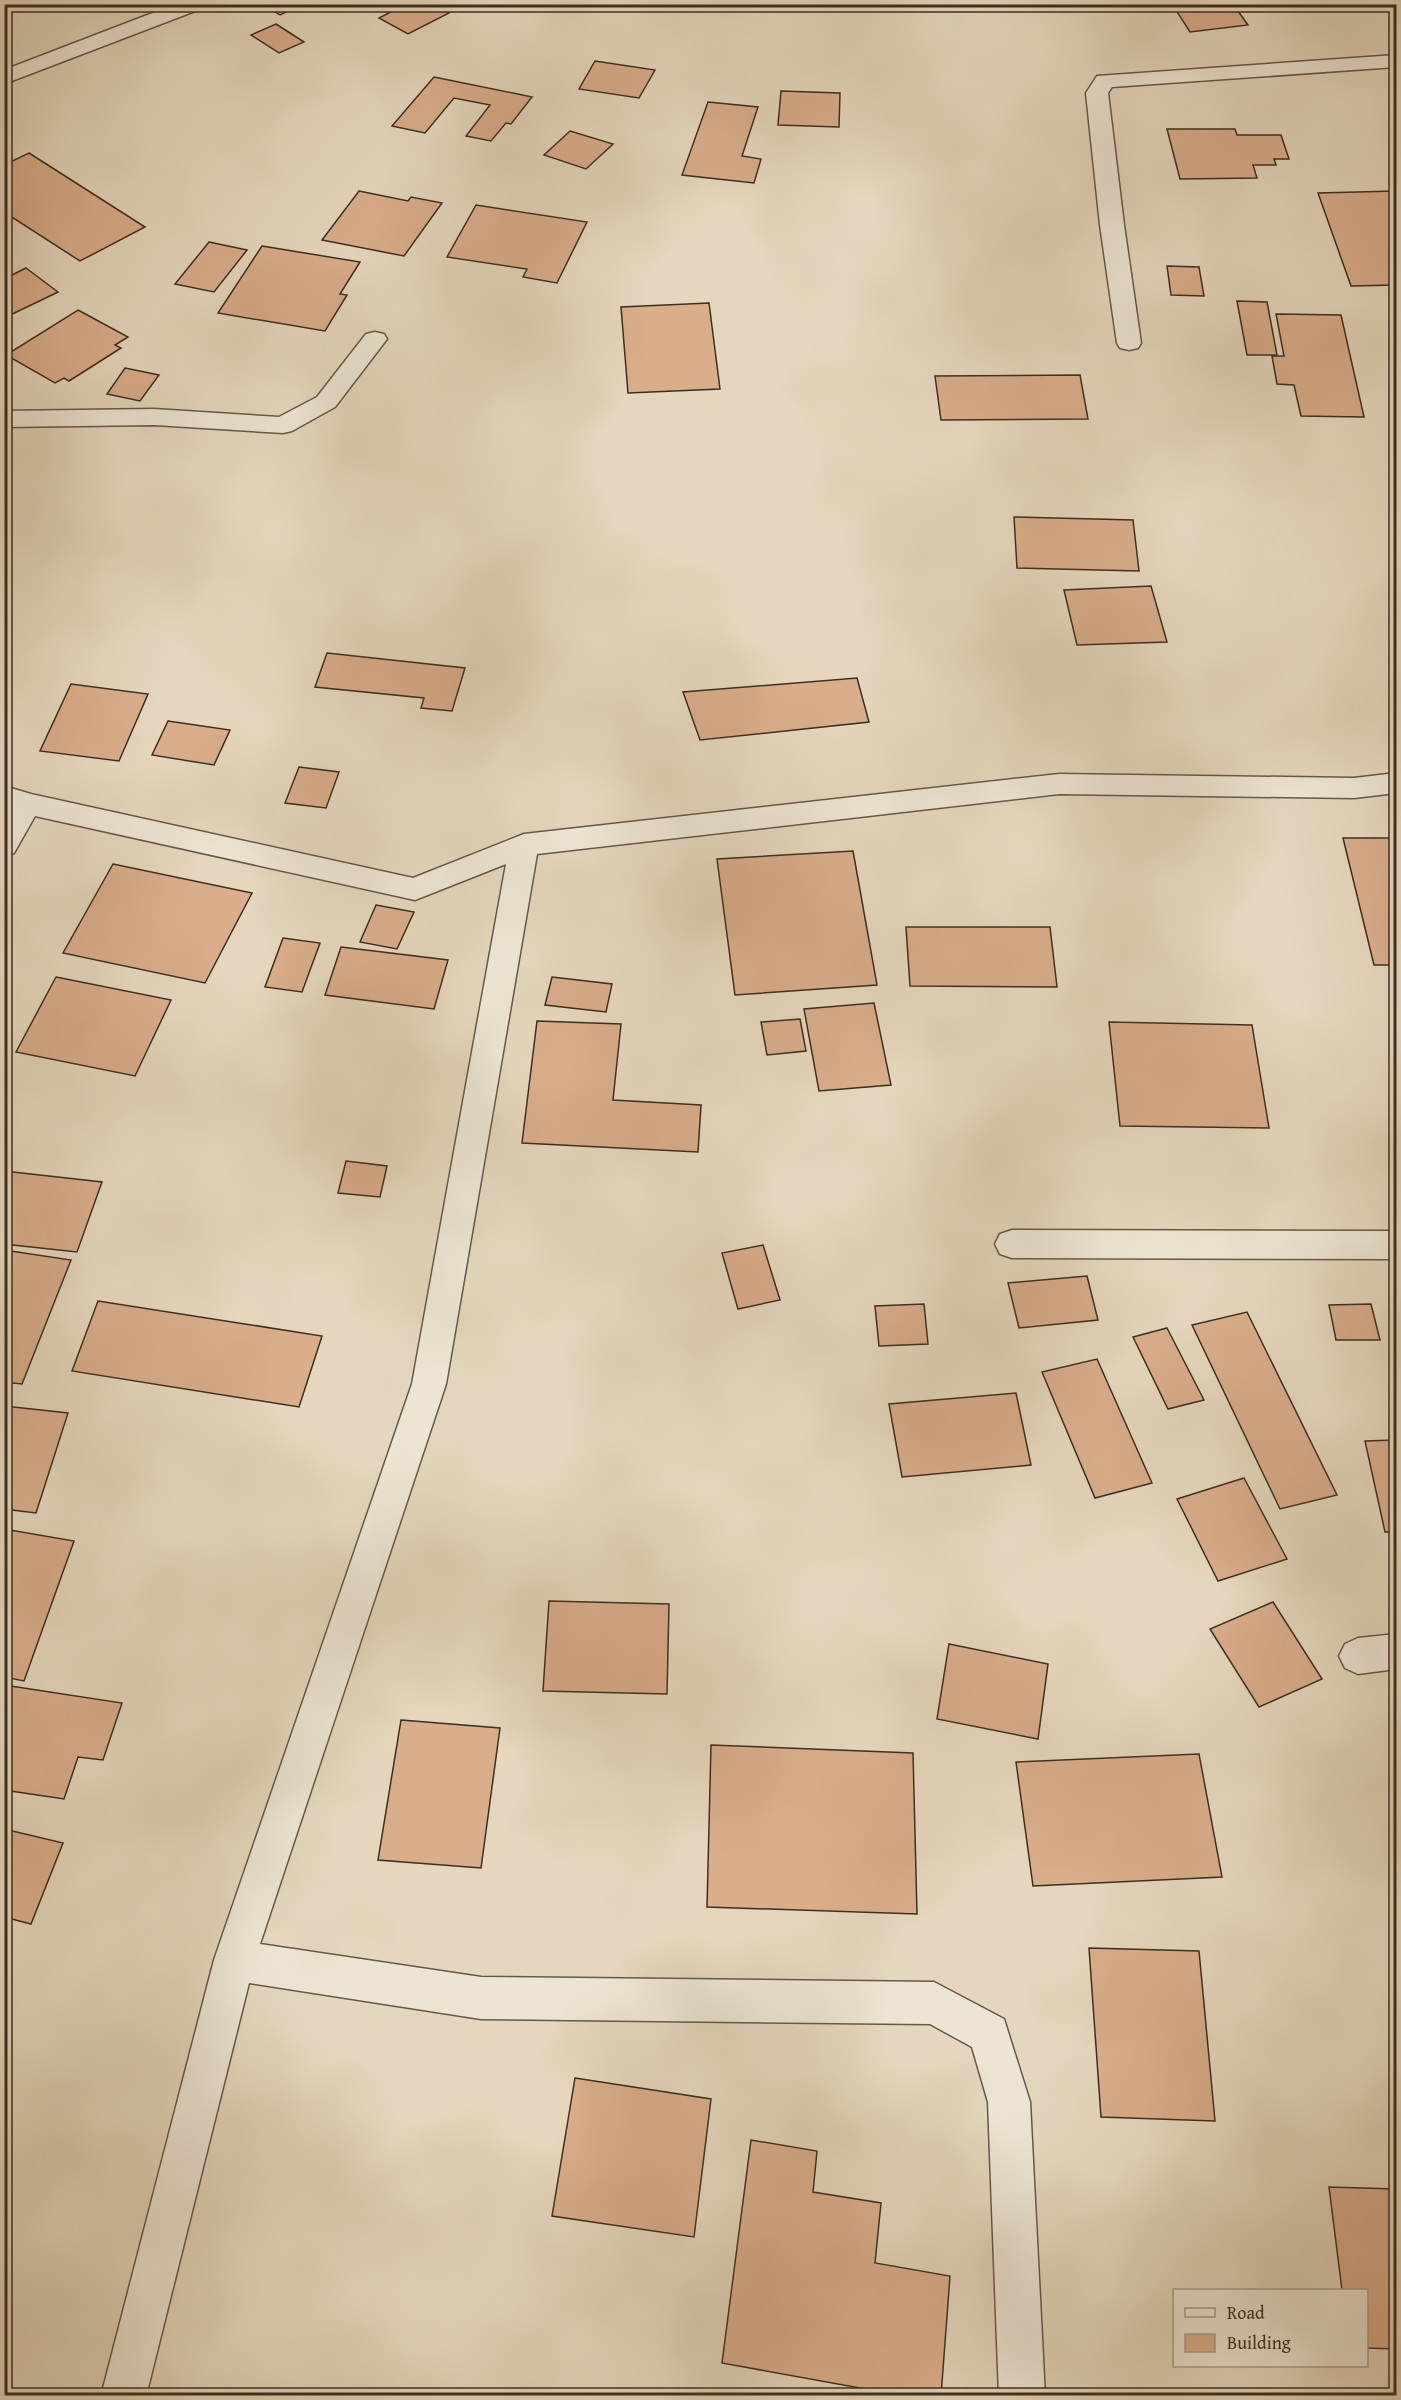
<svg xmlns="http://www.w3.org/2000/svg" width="1401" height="2400" font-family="'Gentium Book Plus',serif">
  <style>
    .building { fill: #daad8b; stroke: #3d2e22; stroke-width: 1.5 }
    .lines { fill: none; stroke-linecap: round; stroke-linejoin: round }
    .minor-casing { stroke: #675849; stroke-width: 3 }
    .minor { fill: #ede5d4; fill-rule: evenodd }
  </style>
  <rect width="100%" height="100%" fill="#e4d7bd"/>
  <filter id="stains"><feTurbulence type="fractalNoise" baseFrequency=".00333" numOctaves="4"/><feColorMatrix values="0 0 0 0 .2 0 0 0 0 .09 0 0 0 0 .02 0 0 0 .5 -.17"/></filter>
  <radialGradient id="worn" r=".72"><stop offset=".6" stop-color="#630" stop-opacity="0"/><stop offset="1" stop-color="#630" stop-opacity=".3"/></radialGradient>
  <g class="building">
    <polygon points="262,4 303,4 280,15"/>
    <polygon points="406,4 433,4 449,13 408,34 379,18"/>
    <polygon points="447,4 475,4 462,12"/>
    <polygon points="1172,4 1233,4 1248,25 1190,32"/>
    <polygon points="276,24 304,42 279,53 251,35"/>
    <polygon points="595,61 655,70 639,98 579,89"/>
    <polygon points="434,77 532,97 511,124 506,123 491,141 466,136 490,105 454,98 425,133 392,126"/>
    <polygon points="781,91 840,93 839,127 778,125"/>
    <polygon points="708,102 758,107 742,156 761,159 754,183 682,175"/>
    <polygon points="1167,129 1235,129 1237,135 1281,135 1289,159 1274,159 1276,165 1253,165 1257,178 1180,179"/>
    <polygon points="570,131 613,144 586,169 544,155"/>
    <polygon points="29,153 145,227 80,261 4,212 4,165"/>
    <polygon points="359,191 408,201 411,197 442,203 404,256 322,240"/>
    <polygon points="1396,191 1396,285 1351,286 1318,193"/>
    <polygon points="476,205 587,222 557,283 523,277 527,269 447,257"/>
    <polygon points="209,242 247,250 214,292 175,284"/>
    <polygon points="262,246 360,262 340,294 347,295 325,331 218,313"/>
    <polygon points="1167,266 1199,267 1204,296 1171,295"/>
    <polygon points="26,268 58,292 4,318 4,279"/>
    <polygon points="1237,301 1267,302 1277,355 1247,355"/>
    <polygon points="709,303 720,389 628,393 621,307"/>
    <polygon points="78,310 128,337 115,345 121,348 69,381 64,378 55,383 6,355"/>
    <polygon points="1276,314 1341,315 1364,417 1301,416 1294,385 1277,384 1272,356 1284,356"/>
    <polygon points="125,368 159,375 140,401 107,394"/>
    <polygon points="1080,375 1088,419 941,420 935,376"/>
    <polygon points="1014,517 1133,520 1139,571 1017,568"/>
    <polygon points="1151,586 1167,642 1077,645 1064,590"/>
    <polygon points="327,653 465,668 452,711 421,708 424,698 315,687"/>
    <polygon points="857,678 869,722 700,740 683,692"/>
    <polygon points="71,684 148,694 119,761 40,751"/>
    <polygon points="168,721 230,730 214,765 152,755"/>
    <polygon points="299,767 339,772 326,808 285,803"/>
    <polygon points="1343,838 1396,838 1396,965 1374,965"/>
    <polygon points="853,851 877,985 735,995 717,859"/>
    <polygon points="113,864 252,893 205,983 63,953"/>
    <polygon points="376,905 414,912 397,949 360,942"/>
    <polygon points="906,927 1050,927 1057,987 910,986"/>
    <polygon points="283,938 320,943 302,992 265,987"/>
    <polygon points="341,947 448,960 434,1009 325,995"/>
    <polygon points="56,977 171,1000 135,1076 16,1052"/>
    <polygon points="552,977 612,984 606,1012 545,1005"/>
    <polygon points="874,1003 891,1085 819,1091 804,1009"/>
    <polygon points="800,1019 806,1051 767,1055 761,1022"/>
    <polygon points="537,1021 621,1024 613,1100 701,1105 698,1152 522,1143"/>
    <polygon points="1109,1022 1252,1025 1269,1128 1120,1126"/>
    <polygon points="346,1161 387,1166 380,1197 338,1193"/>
    <polygon points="4,1171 102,1182 77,1252 4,1244"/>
    <polygon points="763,1245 780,1300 738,1309 722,1253"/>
    <polygon points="4,1250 71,1260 22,1384 4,1382"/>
    <polygon points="1087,1276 1098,1320 1019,1328 1008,1283"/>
    <polygon points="98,1301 322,1336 299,1407 72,1371"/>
    <polygon points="924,1304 928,1344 879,1346 875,1306"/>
    <polygon points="1371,1304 1380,1340 1336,1340 1329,1305"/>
    <polygon points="1247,1312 1337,1495 1280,1509 1192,1325"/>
    <polygon points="1167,1328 1204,1400 1168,1409 1133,1337"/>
    <polygon points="1097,1359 1152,1483 1095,1498 1042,1372"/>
    <polygon points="1016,1393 1031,1465 902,1477 889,1404"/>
    <polygon points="4,1406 68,1413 36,1513 4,1509"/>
    <polygon points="1396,1440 1396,1532 1385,1532 1365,1441"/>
    <polygon points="1244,1478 1287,1559 1218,1581 1177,1499"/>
    <polygon points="4,1529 74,1541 24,1681 4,1677"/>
    <polygon points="549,1601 669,1604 667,1694 543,1691"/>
    <polygon points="1273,1602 1322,1679 1259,1707 1210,1629"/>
    <polygon points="949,1644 1048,1664 1038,1739 937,1719"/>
    <polygon points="4,1685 122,1703 103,1760 78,1757 64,1799 4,1790"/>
    <polygon points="401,1720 500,1728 481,1868 378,1860"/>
    <polygon points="711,1745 913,1753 917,1914 707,1907"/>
    <polygon points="1199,1754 1222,1877 1033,1886 1016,1762"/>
    <polygon points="4,1829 63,1843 31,1924 4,1917"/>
    <polygon points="1089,1948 1199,1951 1215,2121 1101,2117"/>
    <polygon points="575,2078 711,2099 694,2237 552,2216"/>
    <polygon points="751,2140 817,2151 813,2192 881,2203 875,2263 950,2276 941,2396 904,2396 722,2363"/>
    <polygon points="1329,2187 1396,2189 1396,2349 1366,2348 1366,2290 1342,2290"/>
    <polygon points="1272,2392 1273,2396 1179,2396"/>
  </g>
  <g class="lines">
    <g class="minor-casing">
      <g id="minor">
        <polygon points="176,4 206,4 203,8 4,84 4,70"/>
        <polygon points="1396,55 1396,67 1112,87 1108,93 1124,225 1141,343 1138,348 1129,350 1120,348 1117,343 1100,225 1086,93 1097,76"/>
        <polygon points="375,332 384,334 387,339 335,407 292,431 283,433 154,425 4,427 4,411 154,409 279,417 317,397 366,334"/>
        <polygon points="1396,773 1396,793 1354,798 1059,794 537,854 446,1384 260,1944 481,1977 934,1982 1004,2019 1030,2102 1045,2396 999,2396 988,2102 972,2047 930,2024 481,2019 249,1983 146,2396 101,2396 214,1960 412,1384 506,864 415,900 35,816 14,853 4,856 4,818 10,809 4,807 4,786 31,794 413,878 524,834 1059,774 1354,778"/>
        <polygon points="1012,1230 1396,1231 1396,1259 1012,1258 1000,1254 995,1244 1000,1234"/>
        <polygon points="1396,1634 1396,1669 1358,1674 1345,1668 1339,1656 1345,1644 1358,1638"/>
      </g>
    </g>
    <use href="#minor" class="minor"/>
  </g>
  <rect width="1401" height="2400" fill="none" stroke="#e4d7bd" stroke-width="24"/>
  <rect x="6" y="6" width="1389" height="2388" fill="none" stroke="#3d2e22" stroke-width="3"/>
  <rect x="12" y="12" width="1377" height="2376" fill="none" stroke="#3d2e22" stroke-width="1.5"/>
  <rect x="1173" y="2289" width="195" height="78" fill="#ede5d4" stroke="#a79c8d" stroke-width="1.5"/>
  <rect x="1185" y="2308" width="30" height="9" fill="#ede5d4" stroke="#a79c8d" stroke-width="1.5"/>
  <text x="1227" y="2319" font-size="18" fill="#3d2e22">Road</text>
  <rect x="1185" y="2334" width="30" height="18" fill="#daad8b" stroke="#a79c8d" stroke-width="1.5"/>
  <text x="1227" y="2349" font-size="18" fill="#3d2e22">Building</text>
  <rect width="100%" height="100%" filter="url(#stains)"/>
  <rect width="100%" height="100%" fill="url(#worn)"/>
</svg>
